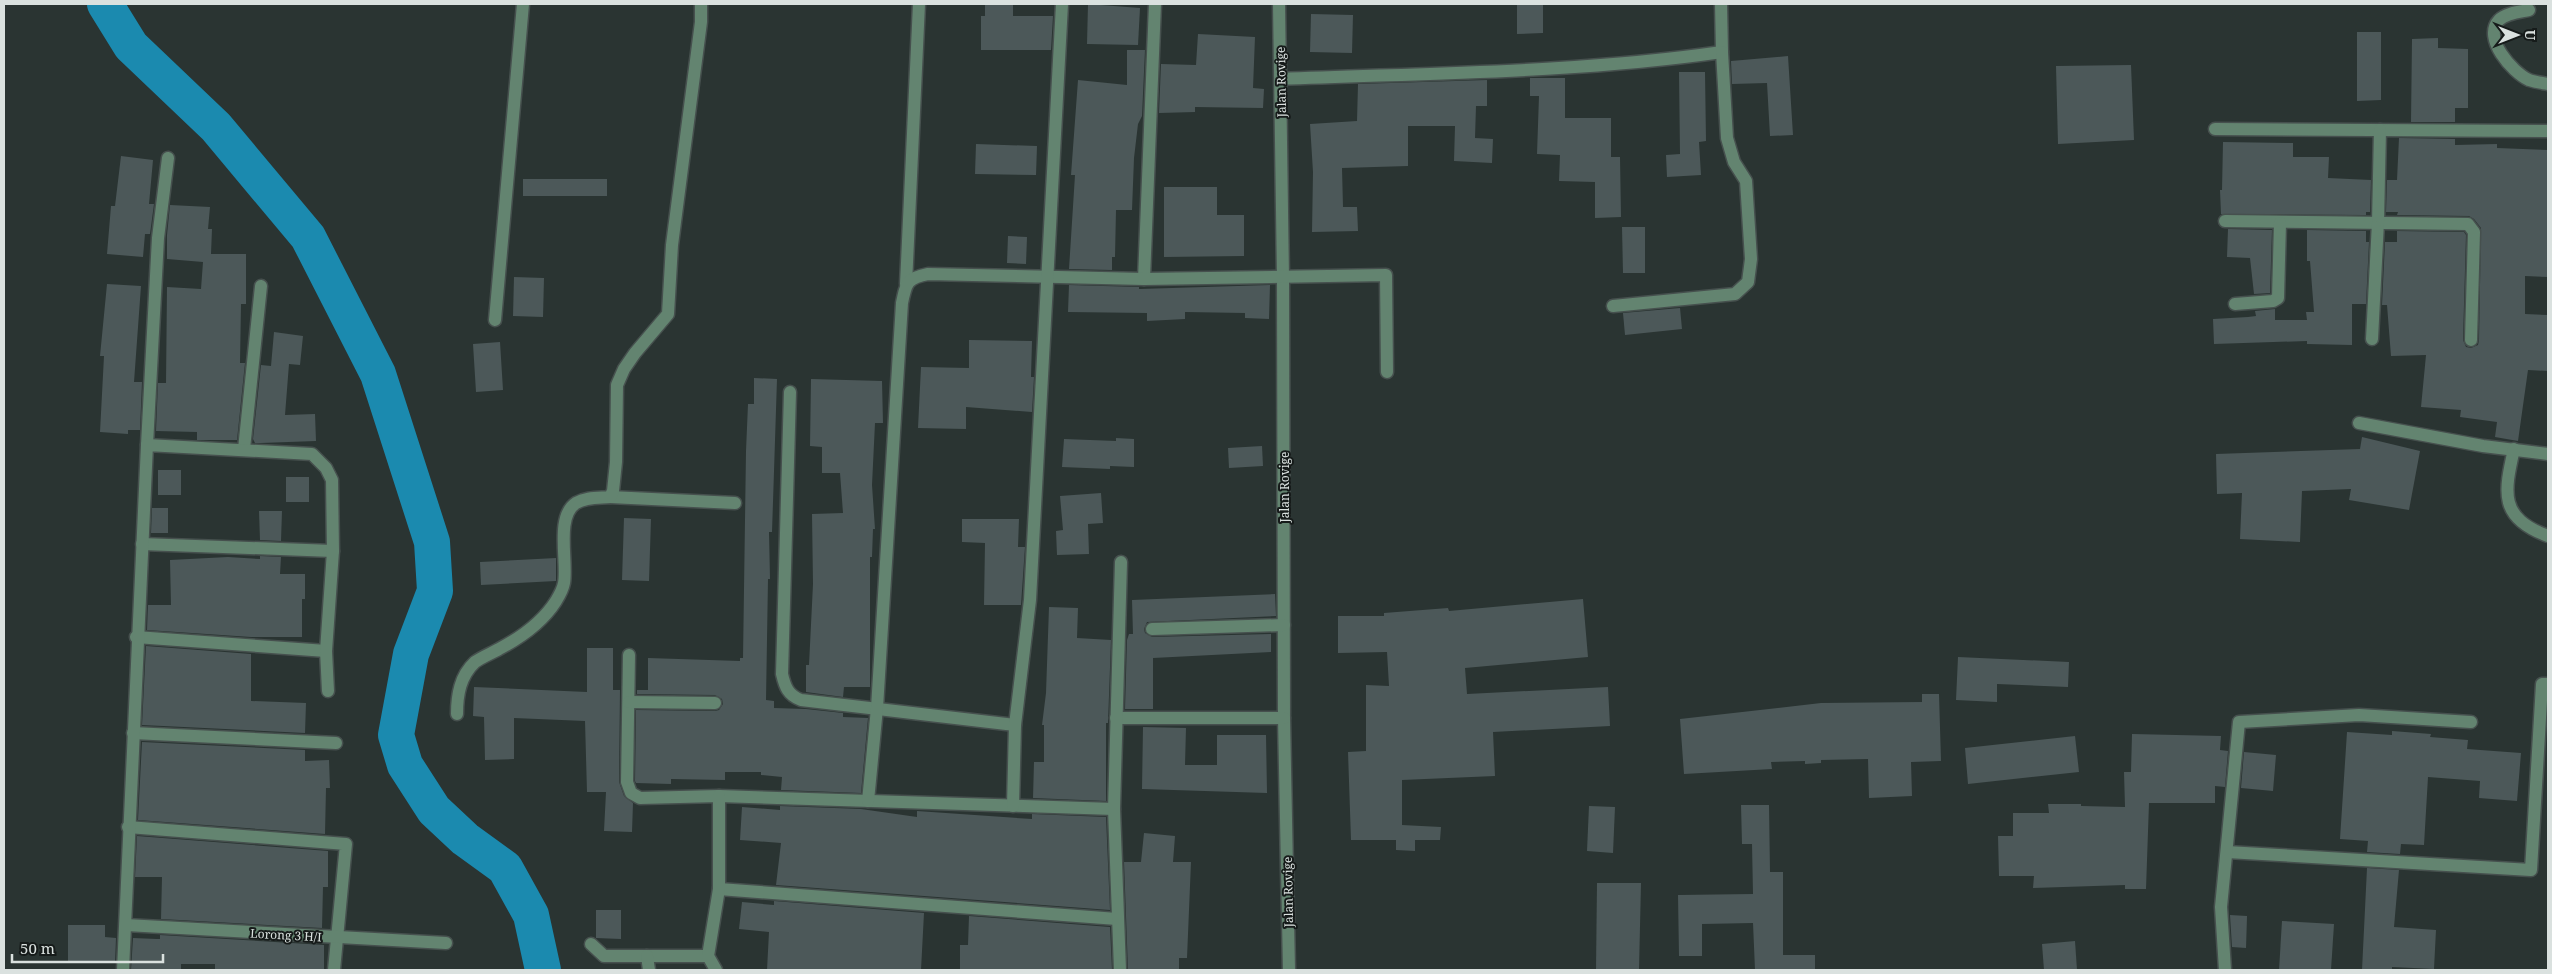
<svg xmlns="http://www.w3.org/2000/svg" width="2552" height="974" font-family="'Noto Serif',serif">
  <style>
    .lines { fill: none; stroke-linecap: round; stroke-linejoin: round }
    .river { stroke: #1b8aaf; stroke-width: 36 }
    .building { fill: #4c5859 }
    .minor-casing { stroke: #46504e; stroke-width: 15 }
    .minor { stroke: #638470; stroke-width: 12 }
    .labels { text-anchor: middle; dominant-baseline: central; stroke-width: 4; stroke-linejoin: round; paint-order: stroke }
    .street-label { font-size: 12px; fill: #dae1df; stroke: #161b1a }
  </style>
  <rect width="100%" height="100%" fill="#2a3432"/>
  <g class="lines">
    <polyline class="river" points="105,4 131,46 216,127 308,237 378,374 432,542 435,591 411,654 396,735 405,765 434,810 465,839 505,868 531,915 543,970"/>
  </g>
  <g class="building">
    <polygon points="985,4 1013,4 1013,16 1053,16 1051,50 981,50 981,16 985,16"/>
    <polygon points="1088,4 1140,8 1138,45 1087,44"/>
    <polygon points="1517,4 1543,4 1543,33 1517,34"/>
    <polygon points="1311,14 1353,15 1352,53 1310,52"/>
    <polygon points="2357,32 2381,32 2381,100 2357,101"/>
    <polygon points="1198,34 1255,37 1253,88 1264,89 1263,108 1195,107 1195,112 1159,113 1161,64 1196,65"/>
    <polygon points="2438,38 2438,48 2468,49 2468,108 2455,108 2455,122 2411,122 2412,39"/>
    <polygon points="1127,50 1145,50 1142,116 1138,124 1134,158 1132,210 1116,210 1115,257 1112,257 1112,270 1069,269 1075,175 1071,175 1078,80 1127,85"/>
    <polygon points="1788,56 1793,135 1770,136 1767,83 1732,84 1731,61"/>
    <polygon points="2131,65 2134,140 2058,144 2056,66"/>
    <polygon points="1679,72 1705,72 1706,141 1699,142 1701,175 1667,177 1666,155 1680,154"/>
    <polygon points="1530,78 1565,78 1565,118 1611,118 1611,157 1620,157 1621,217 1595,218 1595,182 1559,181 1560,155 1537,154 1539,96 1530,96"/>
    <polygon points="1487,80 1487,106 1476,106 1475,138 1493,139 1492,163 1454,161 1455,126 1408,126 1408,166 1342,168 1343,207 1357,207 1358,231 1312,232 1313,172 1310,124 1357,121 1358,84"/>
    <polygon points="2399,138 2455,139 2455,145 2497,144 2497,148 2548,150 2548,277 2525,276 2525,314 2548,315 2548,371 2528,370 2518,441 2495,437 2497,422 2460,417 2461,410 2421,407 2426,355 2391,356 2387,305 2382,305 2385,242 2397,242 2397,231 2464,232 2466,235 2463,340 2466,347 2471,348 2478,345 2479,340 2481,228 2474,219 2469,216 2397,215 2398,212 2386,212 2387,180 2397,180"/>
    <polygon points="2223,142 2293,143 2293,157 2329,157 2328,178 2371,180 2370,212 2366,212 2366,215 2221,214 2220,190 2222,190"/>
    <polygon points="976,144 1037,146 1036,175 975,174"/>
    <polygon points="121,156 153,160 149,204 154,204 150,234 145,234 143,257 107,254 111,206 115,206"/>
    <rect x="523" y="179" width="84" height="17"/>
    <polygon points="1164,187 1217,187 1217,215 1244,215 1244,256 1164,257"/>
    <polygon points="170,205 210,207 208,229 212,229 211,254 246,254 246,304 241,304 240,363 245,363 237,440 197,440 197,432 156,431 158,383 166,383 167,287 201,289 203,262 167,259 167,235"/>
    <polygon points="1622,227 1645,227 1645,273 1623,273"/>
    <polygon points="2228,229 2272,230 2270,293 2254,294 2250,258 2227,257"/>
    <polygon points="2307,230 2366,231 2366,242 2369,242 2366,304 2352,304 2352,345 2307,344 2307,341 2214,344 2213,319 2248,317 2256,316 2255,311 2275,309 2275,320 2307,320 2306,312 2314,312 2310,261 2307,261"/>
    <polygon points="1008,236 1027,237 1026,264 1007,263"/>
    <polygon points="514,277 544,278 543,317 513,316"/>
    <polygon points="107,284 141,286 134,382 142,382 140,430 128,430 128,434 100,432 104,356 100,356"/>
    <polygon points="1069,285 1139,287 1139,289 1270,285 1269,319 1245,318 1245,313 1185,312 1185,319 1147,321 1147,313 1068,312"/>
    <polygon points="1680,308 1682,329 1625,335 1623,313"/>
    <polygon points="274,332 303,336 300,365 289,364 285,415 315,414 316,441 261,443 255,443 253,439 261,365 271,366"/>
    <polygon points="969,340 1032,341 1031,377 1034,377 1032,412 966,407 966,429 918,428 921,367 969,368"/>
    <polygon points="500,342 503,390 476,392 473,344"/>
    <polygon points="754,378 777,379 773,502 772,532 769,532 770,579 768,579 766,700 774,701 774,708 806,709 843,713 843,717 868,718 861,793 781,790 782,777 761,775 761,772 725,772 725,780 671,779 671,784 636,783 635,781 636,710 715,711 719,710 723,704 722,699 715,695 637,694 637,690 648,690 648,658 740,661 740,658 743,658 746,451 748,404 754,404"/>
    <polygon points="811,379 882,381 883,423 875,423 872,485 875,529 873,529 872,557 870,557 870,687 844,687 843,697 806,692 806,665 809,665 813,584 812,514 843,513 840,473 822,473 822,447 810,446"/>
    <polygon points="2362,437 2420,451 2409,510 2349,500 2351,489 2302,491 2300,542 2240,539 2242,493 2217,494 2216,454 2360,449"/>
    <polygon points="1116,438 1134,439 1134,467 1110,466 1110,469 1062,467 1064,439 1116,441"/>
    <polygon points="1262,446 1263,466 1229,468 1228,448"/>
    <rect x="158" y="470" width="23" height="25"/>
    <rect x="286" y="477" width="23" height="25"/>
    <polygon points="1101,493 1103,523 1088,524 1089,554 1057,555 1056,531 1063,530 1060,496"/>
    <polygon points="152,508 168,508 168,533 151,533"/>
    <polygon points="259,511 282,511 281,541 260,540"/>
    <polygon points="624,518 651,519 649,581 622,580"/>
    <polygon points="962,519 1019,519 1018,547 1025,547 1021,605 984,605 985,543 962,542"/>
    <polygon points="260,556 281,557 280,574 305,574 305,599 302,599 302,637 251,637 147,630 148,605 171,605 170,560 228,557 260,559"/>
    <polygon points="556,558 556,581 481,585 480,562"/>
    <polygon points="1275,594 1276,616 1147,622 1144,629 1145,633 1152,637 1271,634 1271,652 1153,658 1153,709 1125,709 1127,640 1129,634 1133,634 1132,600"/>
    <polygon points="1583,599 1588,657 1465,668 1467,694 1608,687 1610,726 1493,732 1495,776 1402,780 1402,825 1441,827 1440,840 1415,840 1415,851 1396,850 1396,840 1351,840 1348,752 1366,751 1366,685 1389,686 1387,652 1338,653 1338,616 1384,616 1384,613 1448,608 1449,611"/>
    <polygon points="1049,607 1078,608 1077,638 1111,640 1108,723 1106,723 1106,801 1033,798 1034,762 1044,762 1044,725 1042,725 1046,693"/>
    <polygon points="146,646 251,654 251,701 306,703 305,733 142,725"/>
    <polygon points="587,648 613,648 613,690 620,690 619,782 624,796 633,803 632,832 604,831 606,792 587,792 585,721 514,718 514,759 485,760 484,717 473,716 474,687 587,692"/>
    <polygon points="1958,657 2069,662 2068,687 1997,684 1997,702 1956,700"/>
    <polygon points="1922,694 1939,694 1941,761 1911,762 1912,796 1869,798 1868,759 1821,760 1821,763 1805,764 1805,761 1771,762 1772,769 1684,774 1680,719 1821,703 1922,702"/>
    <polygon points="1143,727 1186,728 1185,765 1217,765 1217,735 1266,735 1267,793 1142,789"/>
    <polygon points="2392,731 2431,734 2430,737 2468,740 2467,749 2521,753 2517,801 2479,798 2480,781 2428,777 2424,845 2401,844 2400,854 2367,852 2368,841 2340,839 2347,732 2392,735"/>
    <polygon points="2132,734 2221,736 2220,750 2228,751 2225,787 2215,786 2215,803 2149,803 2146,889 2125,889 2125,885 2033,888 2034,876 1999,876 1998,836 2013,836 2013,813 2049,813 2048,804 2081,804 2081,806 2125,807 2124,772 2131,772"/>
    <polygon points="2075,736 2079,772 1968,784 1965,748"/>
    <polygon points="142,742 305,750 305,761 329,760 330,788 326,788 325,834 138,820"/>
    <polygon points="2244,752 2276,755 2273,791 2241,788"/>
    <polygon points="1741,805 1769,805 1770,872 1783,872 1783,955 1815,955 1815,970 1755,970 1753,923 1702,924 1702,956 1679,956 1678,895 1753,894 1752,844 1742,844"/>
    <polygon points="780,806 861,809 917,817 917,811 1032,819 1032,814 1106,817 1110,910 776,885 781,843 740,840 742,807 780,810"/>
    <polygon points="1589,806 1615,807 1613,853 1587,851"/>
    <polygon points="1144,833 1175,836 1173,862 1191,862 1187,958 1179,958 1179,970 1128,970 1124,862 1141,862"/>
    <polygon points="137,836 328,851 328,887 323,887 322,928 161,919 162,877 135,877"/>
    <polygon points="2367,868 2399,870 2394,927 2436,930 2434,969 2392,967 2392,970 2362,970"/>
    <polygon points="1597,883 1641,883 1639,970 1596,970"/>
    <polygon points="774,901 924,913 921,970 767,970 769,932 739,929 742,902 774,905"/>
    <polygon points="596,910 621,910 621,939 596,938"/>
    <polygon points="2230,915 2247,916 2246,948 2232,947"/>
    <polygon points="969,916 1110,927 1112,970 960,970 960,945 968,945"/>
    <polygon points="2282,921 2334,924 2331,970 2279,970"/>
    <polygon points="68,925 105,925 105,937 116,938 115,963 68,963"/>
    <polygon points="160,935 324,945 324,970 215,970 215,964 181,964 181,970 131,970 133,938 157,939 160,939"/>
    <polygon points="2075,941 2077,970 2044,970 2042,944"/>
  </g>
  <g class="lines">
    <g class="minor-casing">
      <g id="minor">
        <polyline points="1279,4 1283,278 1284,718 1289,970"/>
        <path d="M 2529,10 C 2519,12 2506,13 2499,20 C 2482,38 2512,72 2529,80 C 2535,82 2542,83 2548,84"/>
        <path d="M 1281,79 C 1428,73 1576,73 1722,52 L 1721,4"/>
        <polyline points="2215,129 2548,131"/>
        <polyline points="2225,221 2468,224 2474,232 2471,340"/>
        <polyline points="1144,279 1155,4"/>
        <polyline points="906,284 919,4"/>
        <polyline points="2235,304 2273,301 2278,298 2280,223"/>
        <polyline points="1613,306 1735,294 1748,282 1751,259 1746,181 1734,162 1727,138 1722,52"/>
        <polyline points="495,320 523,4"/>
        <polyline points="2372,339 2378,222 2380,130"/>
        <path d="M 790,392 L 782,674 C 785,687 788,695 801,700 L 1015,725"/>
        <polyline points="2359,423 2483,446 2548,454"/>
        <polyline points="147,445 158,238 168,158"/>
        <polyline points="244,449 261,286"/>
        <path d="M 2514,449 C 2504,493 2499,518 2548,536"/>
        <polyline points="610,497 735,503"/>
        <polyline points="142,544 333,551"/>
        <polyline points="1152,629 1284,625"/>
        <polyline points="136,637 326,651"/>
        <polyline points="629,655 627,782 631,793 640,798 719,796 1114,809"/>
        <polyline points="629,702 715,703"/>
        <path d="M 457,714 C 457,695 460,676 475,662 C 482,657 492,653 499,649 C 522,637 542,623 556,601 C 559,596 563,589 564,583 C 568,562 555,517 576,503 C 586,497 598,498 610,497 L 613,491 L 616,462 L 617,385 L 624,369 L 635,353 L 668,314 L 672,245 L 701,22 L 701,4"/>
        <polyline points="1116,718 1284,718"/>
        <polyline points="133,733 336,743"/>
        <path d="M 868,801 L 877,708 L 902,303 C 906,283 907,278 928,274 L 1144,279 L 1386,275 L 1387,372"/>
        <polyline points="1013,806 1015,725 1030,600 1062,4"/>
        <polyline points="128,827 346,844 334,970"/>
        <polyline points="2227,852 2531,870 2542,684 2548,684"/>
        <polyline points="719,889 1117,919"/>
        <polyline points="126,925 446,943"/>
        <polyline points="591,944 604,956 708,956"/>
        <polyline points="647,956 649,970"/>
        <polyline points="123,970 147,445 312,454 326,468 332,480 333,551 326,651 328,691"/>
        <polyline points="716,970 708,956 719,889 719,796"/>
        <polyline points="1120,970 1114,809 1121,562"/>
        <polyline points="2225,970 2221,907 2239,722 2359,715 2471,722"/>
      </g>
    </g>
    <use href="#minor" class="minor"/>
  </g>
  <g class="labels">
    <g class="street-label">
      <text transform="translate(1281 82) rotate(-91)">Jalan Rovige</text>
      <text transform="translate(1284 487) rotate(-90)">Jalan Rovige</text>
      <text transform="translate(1288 892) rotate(-91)">Jalan Rovige</text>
      <text transform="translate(286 935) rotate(3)">Lorong 3 H/I</text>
    </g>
  </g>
  <rect width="2552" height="974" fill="none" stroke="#dae1df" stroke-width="10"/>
  <g transform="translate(2517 35) rotate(90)" stroke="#161b1a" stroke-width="4" paint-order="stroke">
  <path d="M0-4L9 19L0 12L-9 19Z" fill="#dae1df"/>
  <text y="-8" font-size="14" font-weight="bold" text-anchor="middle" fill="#dae1df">U</text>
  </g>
  <path d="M12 954v8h151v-8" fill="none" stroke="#dae1df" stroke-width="2.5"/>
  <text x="20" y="954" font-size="15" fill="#dae1df" stroke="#161b1a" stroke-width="4" paint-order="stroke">50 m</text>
</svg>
